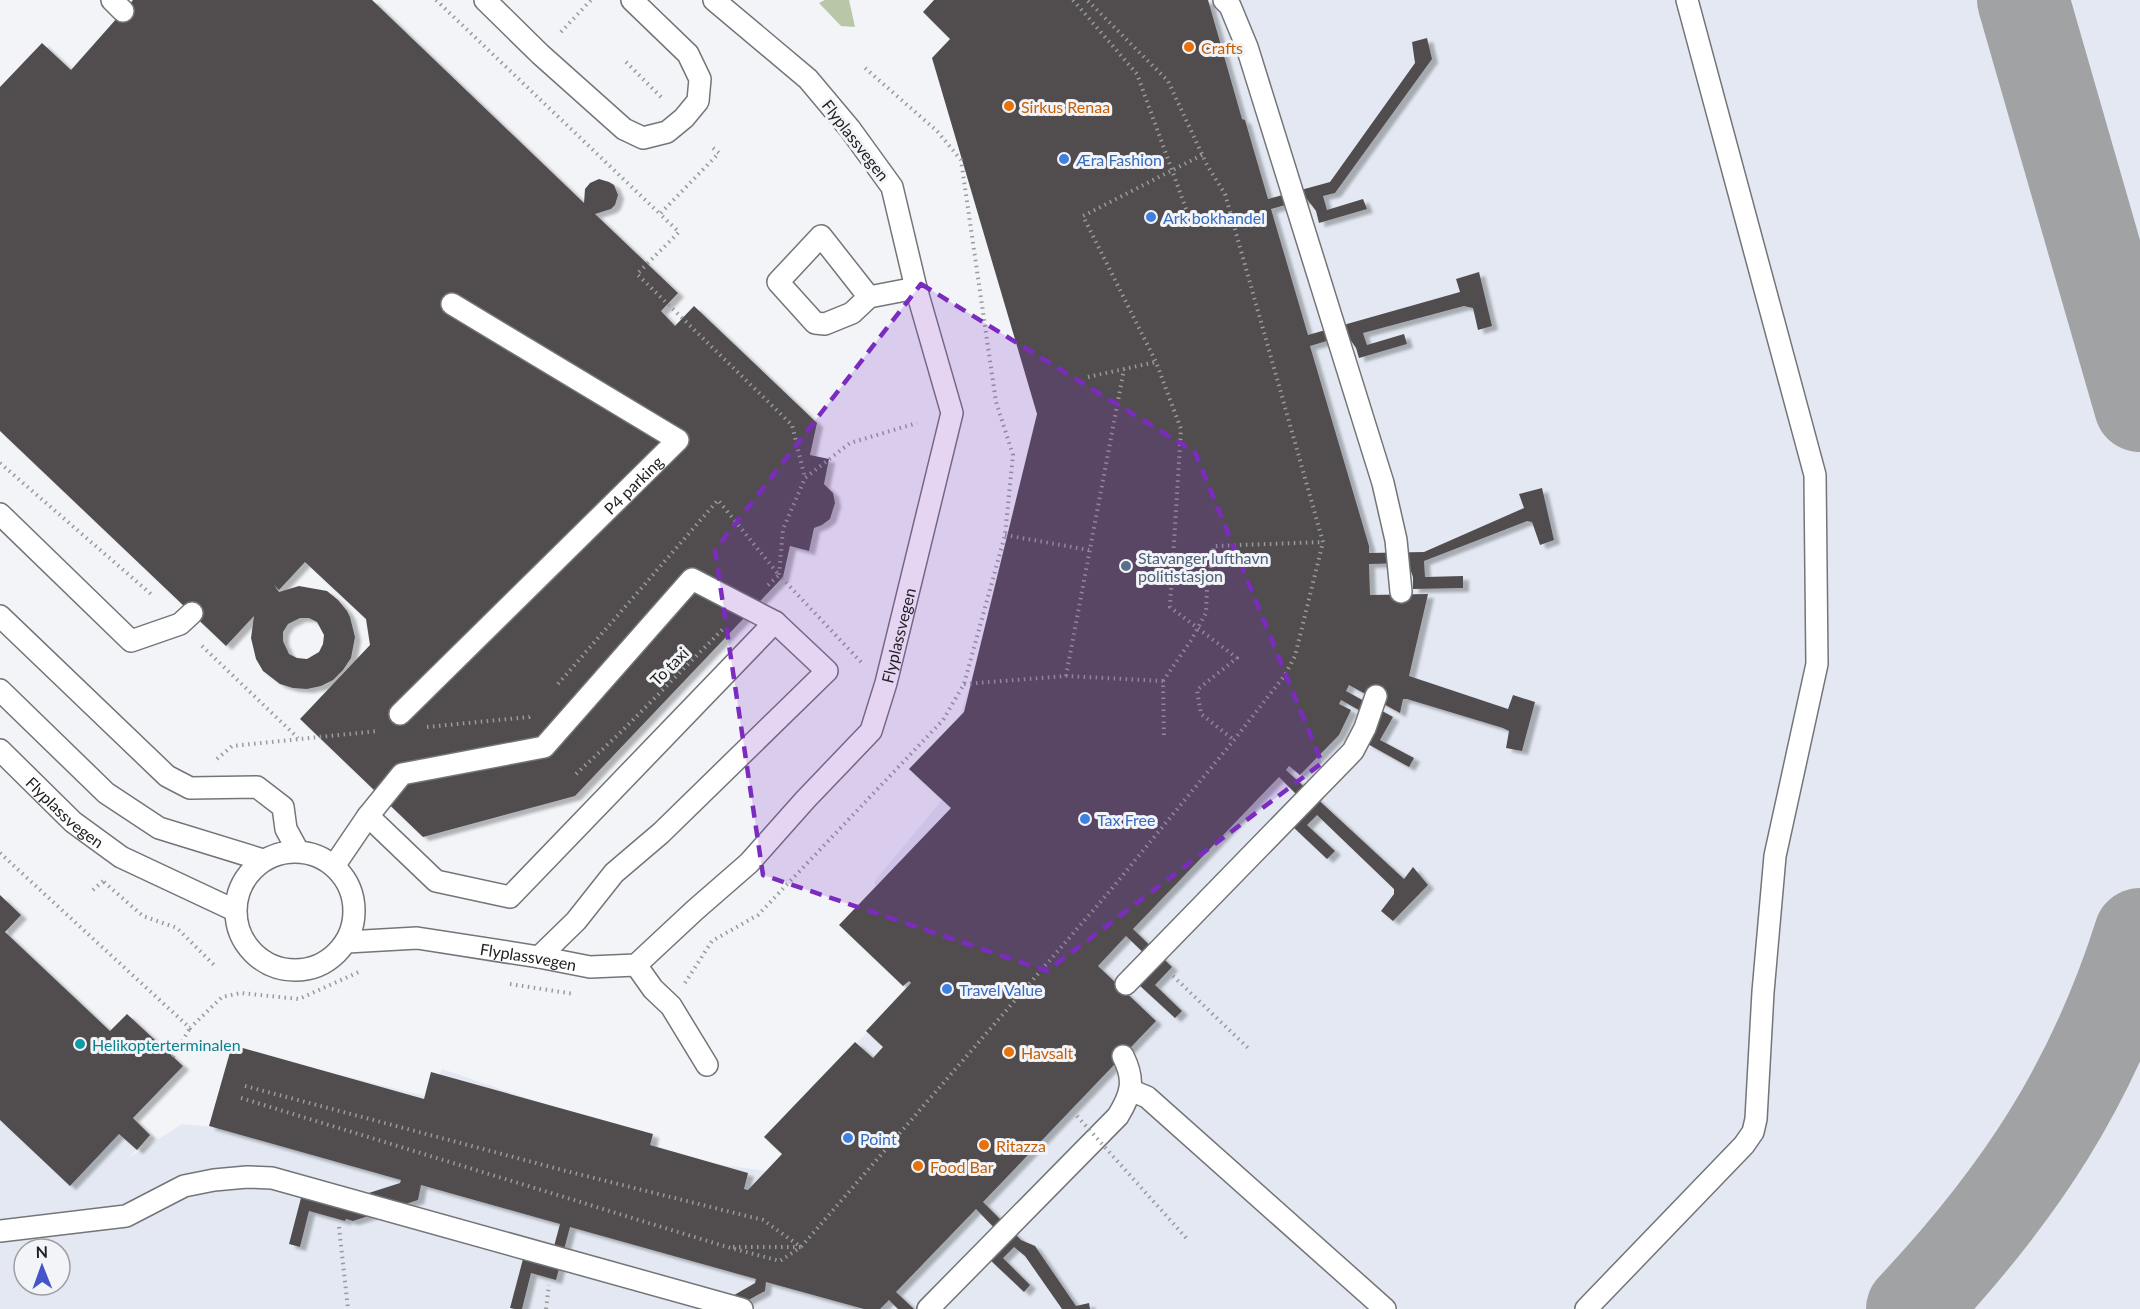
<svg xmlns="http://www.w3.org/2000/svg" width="2140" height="1309" font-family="Lato,sans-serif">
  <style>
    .built { fill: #e3e8f2; fill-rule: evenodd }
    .green { fill: #b9c6a8 }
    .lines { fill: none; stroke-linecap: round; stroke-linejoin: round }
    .taxiway { stroke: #a0a2a4; stroke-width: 92 }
    .building { fill: #514e50; fill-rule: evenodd; filter: url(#shadow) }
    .lane-casing { stroke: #737578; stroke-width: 24 }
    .path { stroke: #989a9c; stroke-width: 4; stroke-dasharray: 1.5 4.5; stroke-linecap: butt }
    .lane { stroke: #fff; stroke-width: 21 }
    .path-bridge { stroke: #989a9c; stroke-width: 4; stroke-dasharray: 1.5 4.5; stroke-linecap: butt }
    .marked { fill: #7b2cbf; fill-opacity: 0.2; stroke: #7b2cbf; stroke-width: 4.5; stroke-dasharray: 12 8; stroke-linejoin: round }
    .food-dot { fill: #e8710a; stroke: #f2f4f8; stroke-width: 2 }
    .shop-dot { fill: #3f7fe0; stroke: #f2f4f8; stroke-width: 2 }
    .service-dot { fill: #5c6f8a; stroke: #f2f4f8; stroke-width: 2 }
    .culture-dot { fill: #0f9aa8; stroke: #f2f4f8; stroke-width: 2 }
    .labels { text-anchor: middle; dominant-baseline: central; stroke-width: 6; stroke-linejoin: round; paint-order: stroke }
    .food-label { font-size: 16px; fill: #c56008; stroke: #f2f4f8; text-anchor: start }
    .street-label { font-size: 16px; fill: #202021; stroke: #f2f4f8 }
    .shop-label { font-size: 16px; fill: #366cbe; stroke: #f2f4f8; text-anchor: start }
    .service-label { font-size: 16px; fill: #4e5e75; stroke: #f2f4f8; text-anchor: start }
    .culture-label { font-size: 16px; fill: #0d838f; stroke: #f2f4f8; text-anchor: start }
  </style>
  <defs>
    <filter id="shadow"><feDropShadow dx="6" dy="4" stdDeviation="1.5" flood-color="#0004"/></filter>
  </defs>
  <rect width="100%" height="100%" fill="#f2f4f8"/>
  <path class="built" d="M 1038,0 L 2140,0 L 2140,1309 L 0,1309 L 0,938 L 108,1035 L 173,1057 L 183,1067 L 126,1125 L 143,1142 L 130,1157 L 182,1124 L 213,1127 L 234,1049 L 426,1096 L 432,1096 L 442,1069 L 659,1143 L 656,1156 L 773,1172 L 793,1153 L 775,1131 L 934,960 L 900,931 L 874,882 L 965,772 L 955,730 L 971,682 L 1007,535 L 1045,415 ZM 24,1249 L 60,1249 L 60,1285 L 24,1285 Z"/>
  <polygon class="green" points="825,0 849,0 855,27 841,26 819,3"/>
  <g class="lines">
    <g class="taxiway">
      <polyline points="2023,0 2140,406"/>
      <path d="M 1912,1309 C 2020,1194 2092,1085 2140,934"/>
    </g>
  </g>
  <g class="building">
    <path d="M 133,0 L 372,0 L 584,203 L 585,189 L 590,183 L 599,179 L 609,182 L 614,185 L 618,195 L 615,205 L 611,209 L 595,214 L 678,293 L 661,311 L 675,326 L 694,306 L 817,423 L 810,455 L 829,459 L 824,484 L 833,493 L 835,503 L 830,519 L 822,525 L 814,528 L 809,551 L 790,546 L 783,577 L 575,796 L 423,837 L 300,719 L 370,645 L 366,619 L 305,562 L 279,590 L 274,585 L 279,592 L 299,586 L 327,591 L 338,600 L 347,611 L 350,617 L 355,637 L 351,658 L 343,670 L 333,680 L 321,686 L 307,689 L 293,688 L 280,684 L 263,671 L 256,659 L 251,638 L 254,616 L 226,646 L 0,431 L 0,87 L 42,43 L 71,70 ZM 300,618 L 309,618 L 317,622 L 324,635 L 323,644 L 319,652 L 307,659 L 297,658 L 289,654 L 283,641 L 283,632 L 288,624 Z"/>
    <polygon points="934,0 1208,0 1242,119 1245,120 1268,199 1330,182 1415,63 1412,42 1427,38 1432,59 1335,193 1323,196 1327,210 1363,199 1367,209 1319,223 1316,211 1307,199 1271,209 1308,335 1460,292 1456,279 1479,272 1492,326 1478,330 1473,308 1464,306 1363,333 1367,345 1404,334 1407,344 1359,358 1356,348 1347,335 1310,346 1369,546 1369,553 1424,552 1524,508 1519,494 1542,488 1554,540 1540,545 1532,522 1527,521 1424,561 1425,577 1463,576 1463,588 1413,589 1413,577 1408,563 1369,564 1370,595 1428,594 1409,676 1508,709 1513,695 1535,702 1522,751 1506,748 1509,731 1503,728 1407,699 1403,699 1400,713 1349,685 1346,691 1393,717 1380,740 1414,758 1409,767 1366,743 1373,718 1341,700 1339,704 1351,710 1339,735 1300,775 1289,766 1286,770 1404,879 1413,867 1428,885 1393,921 1381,911 1394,894 1394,889 1317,815 1307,825 1335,851 1327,859 1291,825 1305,803 1279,777 1133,929 1172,967 1155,985 1182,1011 1175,1018 1139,985 1153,962 1126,936 1098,966 1156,1021 983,1202 1021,1240 1035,1246 1076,1306 1089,1303 1090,1309 1062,1309 1025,1256 1014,1247 1003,1258 1030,1285 1024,1292 988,1258 1002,1236 976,1209 896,1292 914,1309 898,1309 889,1300 880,1309 864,1309 766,1282 765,1291 732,1309 710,1309 755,1283 756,1279 570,1227 556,1280 531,1273 522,1309 515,1309 510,1308 523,1259 536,1263 550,1261 560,1224 421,1185 418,1200 353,1221 346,1219 345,1221 309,1211 300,1247 289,1244 302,1194 350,1199 400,1183 401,1180 209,1126 232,1045 424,1099 431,1072 653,1134 650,1145 748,1173 744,1189 748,1190 782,1154 764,1137 855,1042 873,1058 883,1047 866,1031 911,983 909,981 903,986 839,925 951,808 909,769 964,712 1037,414 932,58 950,39 923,12"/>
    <polygon points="0,895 21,915 5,932 110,1031 127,1014 183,1066 133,1118 150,1135 137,1150 119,1134 70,1186 0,1120"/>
  </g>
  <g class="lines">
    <g class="lane-casing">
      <g id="lane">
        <polyline points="112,0 123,11"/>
        <polyline points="485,0 540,54 624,129 643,138 667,132 684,118 698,101 700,79 688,54 632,0"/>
        <polyline points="1224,0 1230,6 1247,47 1383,483 1396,540 1401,592"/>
        <polyline points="869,297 821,236 778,282 815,323 825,324 852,313 869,297 916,288"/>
        <polyline points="0,514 131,641 180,624 192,613"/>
        <polyline points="0,616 167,776 190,788 257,787 283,807 286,829 298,851"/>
        <polyline points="0,690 106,793 159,828 263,860"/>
        <path id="s1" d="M 400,714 L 678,440 L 452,304"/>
        <path id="s2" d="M 0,750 L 73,822 L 121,857 L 234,910"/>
        <polyline points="368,816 436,881 510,897 775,622"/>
        <circle cx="295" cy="911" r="59"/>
        <polyline points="334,866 368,816 402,774 544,747 692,579 775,622 827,671 661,833 614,873 576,921 539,957"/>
        <path id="s3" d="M 347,942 L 417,938 L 539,957 L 590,967 L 636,965 L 695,910 L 749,863 L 805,800 L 871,731 L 886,683 L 952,413 L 916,288 L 892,187 L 850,129 L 808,79 L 714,0"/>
        <polyline points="636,965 653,989 671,1006 707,1065"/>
        <polyline points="1126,984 1353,751 1365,728 1376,696"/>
        <polyline points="1130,1090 1147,1097 1385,1309"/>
        <polyline points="0,1231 126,1216 184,1186 214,1180 247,1177 272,1178 742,1309"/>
        <path d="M 928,1309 L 1118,1116 C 1132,1093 1135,1080 1123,1056"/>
        <polyline points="1586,1309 1744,1145 1753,1132 1756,1119 1763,992 1775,856 1817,664 1815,475 1687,0"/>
      </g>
    </g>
    <g class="path">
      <polyline points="436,0 660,214"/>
      <polyline points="1073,0 1137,74 1189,217 1231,216"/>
      <polyline points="561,32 591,0"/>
      <polyline points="626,62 663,99"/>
      <polyline points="713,148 719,153 660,214 679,232 637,274 792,425 805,478"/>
      <polyline points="1202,155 1083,216 1156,362 1181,429 1170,607 1237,658 1197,690 1201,714 1234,740"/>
      <polyline points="1088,377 1156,362"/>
      <polyline points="0,463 151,594"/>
      <polyline points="1005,535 1089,550"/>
      <polyline points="202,646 298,738"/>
      <polyline points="861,662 779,575 783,529 805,478 850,443 917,423"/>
      <polyline points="1066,676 1124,369"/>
      <polyline points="1163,681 1192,639 1206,613 1207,590 1214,546 1323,542"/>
      <polyline points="558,684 718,500 779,575 766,587"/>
      <polyline points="964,684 1066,676 1163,681 1164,738"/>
      <polyline points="427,727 529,717 532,715"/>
      <polyline points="217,759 232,746 378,731"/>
      <polyline points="576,774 621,732 724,628"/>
      <polyline points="0,853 190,1028 222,997 241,993 299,999 361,971"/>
      <polyline points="104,882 143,916 177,928 214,965"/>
      <polyline points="93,890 103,881"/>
      <polyline points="1173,976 1248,1048"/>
      <polyline points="685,983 712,941 758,915 943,720 964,684 1005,535 1013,455 996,402 961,160 937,131 865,68"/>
      <polyline points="510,984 574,994"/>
      <polyline points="173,1057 190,1028"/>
      <polyline points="245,1086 566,1171 763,1220 801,1247 1109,892 1234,740 1285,675 1295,656 1323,542 1225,194 1207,165 1168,81 1087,0"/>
      <polyline points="241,1098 727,1247 780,1261 801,1247"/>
      <polyline points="339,1227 348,1309"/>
      <polyline points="733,1247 801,1247"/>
      <polyline points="546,1309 549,1285"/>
    </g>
    <use href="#lane" class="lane"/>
    <polyline class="path-bridge" points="1077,1116 1188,1240"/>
  </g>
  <path class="marked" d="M 921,284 L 1195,452 L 1322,763 L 1047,971 L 763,875 L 715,550 Z"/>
  <g class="food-dot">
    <circle cx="1189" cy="47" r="6"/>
    <circle cx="1009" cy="106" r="6"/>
    <circle cx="1009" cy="1052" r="6"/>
    <circle cx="984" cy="1145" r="6"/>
    <circle cx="918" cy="1166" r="6"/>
  </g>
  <g class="shop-dot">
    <circle cx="1064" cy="159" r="6"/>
    <circle cx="1151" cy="217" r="6"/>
    <circle cx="1085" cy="819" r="6"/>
    <circle cx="947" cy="989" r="6"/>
    <circle cx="848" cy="1138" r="6"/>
  </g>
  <circle class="service-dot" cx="1126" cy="566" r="6"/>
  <circle class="culture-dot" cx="80" cy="1044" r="6"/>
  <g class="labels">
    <g class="food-label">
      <text x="1201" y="47">Crafts</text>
      <text x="1021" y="106">Sirkus Renaa</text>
      <text x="1021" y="1052">Havsalt</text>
      <text x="996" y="1145">Ritazza</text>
      <text x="930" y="1166">Food Bar</text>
    </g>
    <g class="street-label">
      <text transform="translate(856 140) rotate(52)">Flyplassvegen</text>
      <text stroke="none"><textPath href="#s1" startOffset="327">P4 parking</textPath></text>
      <text stroke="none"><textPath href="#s3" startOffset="723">Flyplassvegen</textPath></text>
      <text transform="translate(669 666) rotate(-45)">To taxi</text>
      <text stroke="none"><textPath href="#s2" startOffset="90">Flyplassvegen</textPath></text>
      <text stroke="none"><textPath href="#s3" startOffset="183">Flyplassvegen</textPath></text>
    </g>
    <g class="shop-label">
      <text x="1076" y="159">Æra Fashion</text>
      <text x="1163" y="217">Ark bokhandel</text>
      <text x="1097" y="819">Tax Free</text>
      <text x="959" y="989">Travel Value</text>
      <text x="860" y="1138">Point</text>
    </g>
    <g class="service-label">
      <text x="1138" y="557">Stavanger lufthavn<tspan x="1138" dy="18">politistasjon</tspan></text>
    </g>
    <g class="culture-label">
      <text x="92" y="1044">Helikopterterminalen</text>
    </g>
  </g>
  <g transform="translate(42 1267) rotate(359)"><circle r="28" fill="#f2f4f8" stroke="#9e9fa2" stroke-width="1.5"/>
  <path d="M0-4.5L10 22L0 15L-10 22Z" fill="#4554c9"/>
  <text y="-9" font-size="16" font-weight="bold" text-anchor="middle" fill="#202021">N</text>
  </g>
</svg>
